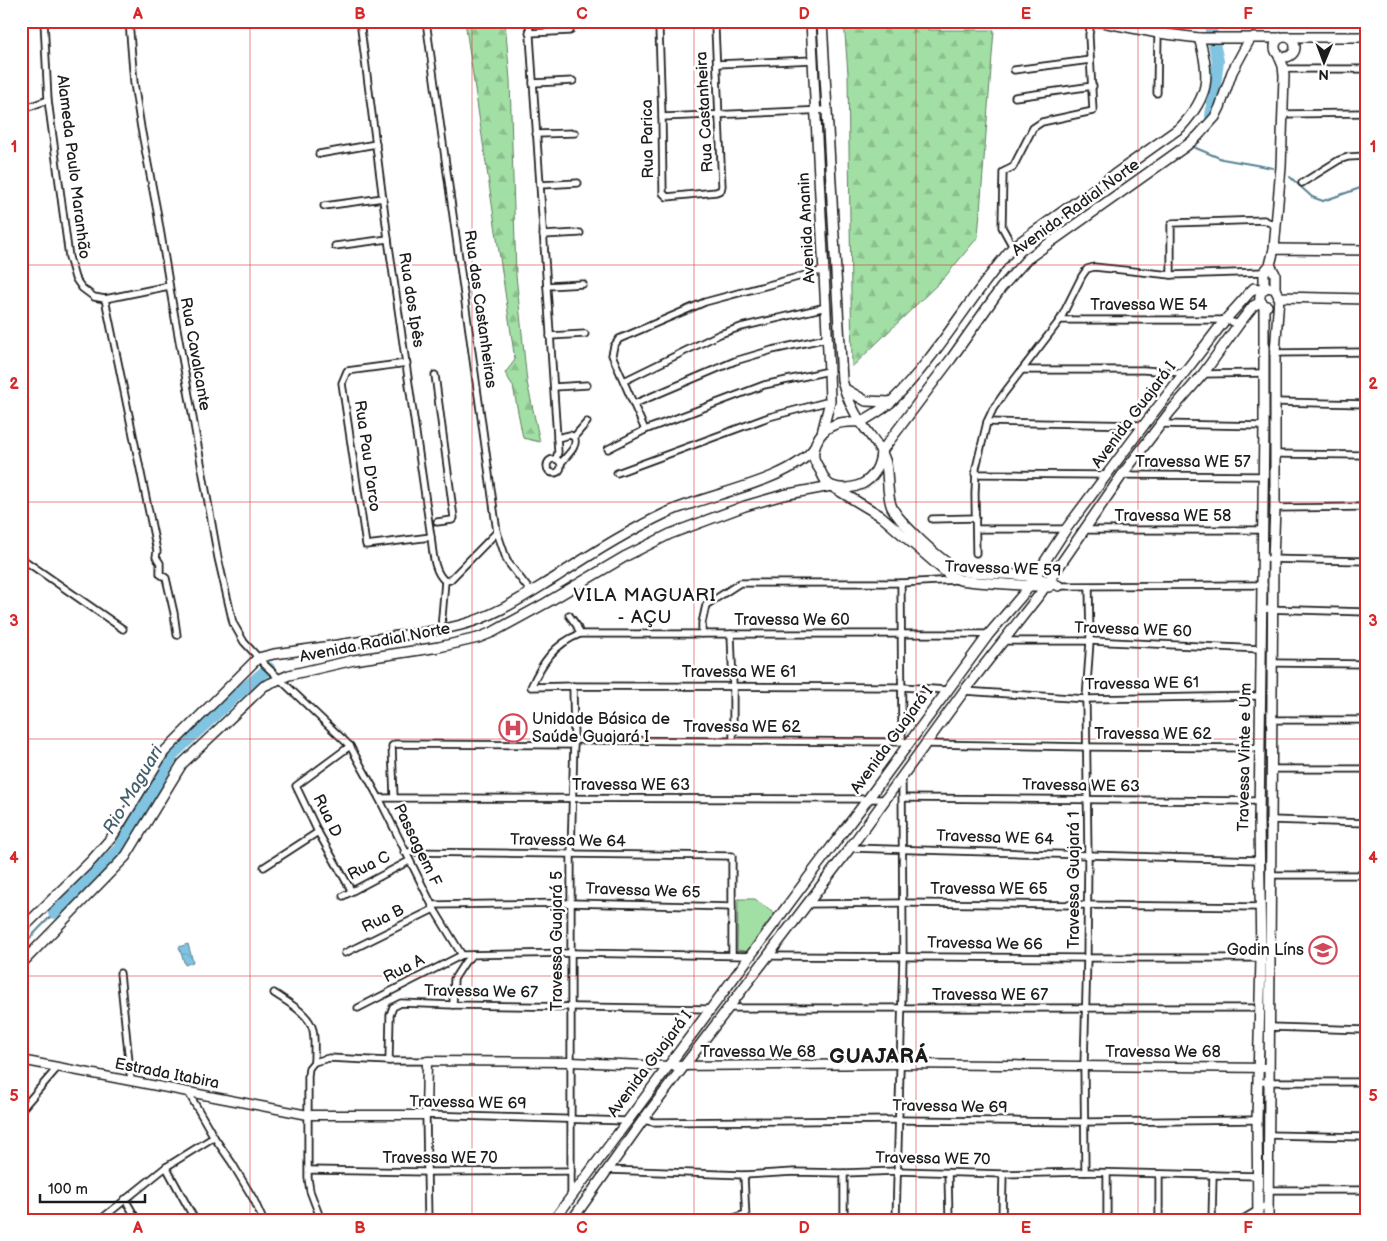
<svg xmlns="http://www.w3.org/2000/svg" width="1387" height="1241" font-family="'Balsamiq Sans',sans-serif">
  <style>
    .green { fill: #a2dfa5; stroke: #5f7e60 }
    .forest { fill: url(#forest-firs); stroke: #5f7e60 }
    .water { fill: url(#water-waves); stroke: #588192 }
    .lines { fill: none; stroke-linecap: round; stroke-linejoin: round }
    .stream { stroke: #588192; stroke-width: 2 }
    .river { stroke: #80c4e1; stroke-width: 12 }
    .minor-casing { stroke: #1c1c1c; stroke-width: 9 }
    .tertiary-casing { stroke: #1c1c1c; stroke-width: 11 }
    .secondary-casing { stroke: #1c1c1c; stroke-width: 12 }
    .primary-casing { stroke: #1c1c1c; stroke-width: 12 }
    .minor { stroke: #fff; stroke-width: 5.5 }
    .tertiary { stroke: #fff; stroke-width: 8 }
    .secondary { stroke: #fff; stroke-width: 9 }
    .primary { stroke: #fff; stroke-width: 9 }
    .grid { fill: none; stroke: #d62828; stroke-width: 1; stroke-opacity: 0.55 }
    .labels { text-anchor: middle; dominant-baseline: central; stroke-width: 5; stroke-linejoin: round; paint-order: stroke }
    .street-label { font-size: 16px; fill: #1c1c1c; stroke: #fff }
    .poi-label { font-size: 16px; fill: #1c1c1c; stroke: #fff; text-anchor: start }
    .water-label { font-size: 18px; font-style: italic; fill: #445f6b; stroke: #fff }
    .quarter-label { font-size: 19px; letter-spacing: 1px; fill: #1c1c1c; stroke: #fff }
    .district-label { font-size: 21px; font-weight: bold; letter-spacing: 1px; fill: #1c1c1c; stroke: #fff }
    .neatline { fill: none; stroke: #d62828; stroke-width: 2 }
    .grid-label { font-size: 16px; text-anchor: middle; font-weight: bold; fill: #d62828 }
  </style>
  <defs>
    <pattern id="forest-firs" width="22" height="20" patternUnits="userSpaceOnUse" patternTransform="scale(1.25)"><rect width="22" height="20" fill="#a2dfa5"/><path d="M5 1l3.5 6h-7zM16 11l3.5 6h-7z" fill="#8bbf8d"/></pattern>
    <pattern id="water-waves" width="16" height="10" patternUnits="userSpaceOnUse" patternTransform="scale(1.25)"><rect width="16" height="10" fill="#80c4e1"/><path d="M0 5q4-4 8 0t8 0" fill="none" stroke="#6ea8c0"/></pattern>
  </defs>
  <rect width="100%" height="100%" fill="#fff"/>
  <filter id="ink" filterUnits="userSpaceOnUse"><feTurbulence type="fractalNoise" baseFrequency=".02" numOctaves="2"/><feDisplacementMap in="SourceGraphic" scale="10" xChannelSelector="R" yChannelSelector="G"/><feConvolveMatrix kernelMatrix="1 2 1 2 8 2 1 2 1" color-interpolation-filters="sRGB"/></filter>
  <g filter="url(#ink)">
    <polygon class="green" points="738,899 755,899 776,915 750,952 737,950"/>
    <g class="forest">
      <polygon points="465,21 505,21 510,80 516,275 527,382 540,442 523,438 513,386 505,373 515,360"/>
      <polygon points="844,21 928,21 928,30 994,30 978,237 944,278 852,367 848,74"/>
    </g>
    <polygon class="water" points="188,944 193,962 185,965 179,947"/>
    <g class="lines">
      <g class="stream">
        <polyline points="1181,143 1190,137"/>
        <polyline points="1191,146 1222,159 1273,168"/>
        <polyline points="1290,177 1312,197 1323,201 1366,186"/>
        <polyline points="21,947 54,913"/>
      </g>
      <g class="river">
        <polyline points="1209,21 1218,61 1211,116"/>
        <polyline points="54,913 119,849 174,753 234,697 269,668"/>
      </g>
      <g class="minor-casing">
        <g id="minor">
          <polyline points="44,21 48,100 69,257 75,278 82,288 94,297 105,299 169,286"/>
          <polyline points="129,21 134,83 141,128 157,211 172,301 218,558 233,623 244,642 264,664 350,746 379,798 434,909 462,955"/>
          <path d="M 360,21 L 388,239 L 431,537 C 433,551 433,571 445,581"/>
          <polyline points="426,21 497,532 507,561 531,592"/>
          <polyline points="529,21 558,452 556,459"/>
          <polyline points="1164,21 1165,34"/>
          <polyline points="659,29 662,117 663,193 667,197 716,192 721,190 722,186 715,28"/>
          <polyline points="529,33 570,31"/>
          <polyline points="717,64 813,60"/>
          <polyline points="1288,69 1366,69"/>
          <polyline points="1014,70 1090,60"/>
          <polyline points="533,83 573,81"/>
          <polyline points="1157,93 1158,33"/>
          <polyline points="1015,97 1093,86"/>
          <polyline points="21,112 26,108 48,100"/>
          <polyline points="1282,114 1366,113"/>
          <polyline points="662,117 826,110"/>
          <polyline points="536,134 575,133"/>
          <polyline points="319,154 376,144"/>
          <polyline points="1302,183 1339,160 1348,157 1366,156"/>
          <polyline points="540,185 578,183"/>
          <polyline points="324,206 383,198"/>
          <polyline points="543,235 580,233"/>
          <polyline points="335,246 388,239"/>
          <polyline points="1013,247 1002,227 1003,172 1013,167 1033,128 1042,122 1093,111 1089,35 1091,21"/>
          <polyline points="1171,275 1171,225 1173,223 1264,220 1276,226"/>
          <polyline points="547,286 583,284"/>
          <polyline points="105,299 157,551 156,557 160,563 160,574 166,578 174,613 177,635"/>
          <polyline points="1060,320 1225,320 1239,324"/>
          <polyline points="550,336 585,334"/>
          <polyline points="1273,353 1366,352"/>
          <polyline points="407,363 347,371 342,383 366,545 431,537"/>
          <polyline points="1022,370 1143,370 1184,373"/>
          <polyline points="1203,374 1264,373"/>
          <polyline points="435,375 454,518 452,520 437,522"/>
          <polyline points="624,381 720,334 741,327 826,307"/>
          <polyline points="554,387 587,385"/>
          <polyline points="1276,402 1366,404"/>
          <polyline points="634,404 735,361 772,350 827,338"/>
          <polyline points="987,422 1144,425"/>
          <polyline points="1161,424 1264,426"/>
          <polyline points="645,430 612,355 614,346 619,339 705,302 824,270"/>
          <polyline points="574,437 587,422"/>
          <path d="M 557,438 L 570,435 L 574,437 C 579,446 567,455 561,463"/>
          <polyline points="608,449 645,430 764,385 829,371"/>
          <polyline points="1275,454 1366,455"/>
          <circle cx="554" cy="466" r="7"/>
          <polyline points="617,473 769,417 830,401"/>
          <polyline points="975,474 1106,475"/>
          <polyline points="1122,475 1263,476"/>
          <polyline points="1275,508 1366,507"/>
          <polyline points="932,519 976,518"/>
          <polyline points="976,529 1066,529"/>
          <polyline points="1083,530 1263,530"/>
          <polyline points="976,553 975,494 976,468 987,422 993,409 1005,392 1060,320 1082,276 1087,269 1094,267 1171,275 1264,272"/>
          <polyline points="21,558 123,629"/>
          <polyline points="1261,559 1366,561"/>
          <polyline points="445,581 450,580 497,532"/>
          <polyline points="901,583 902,742"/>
          <polyline points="1059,586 1264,585"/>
          <polyline points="1262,609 1366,612"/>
          <polyline points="569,615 577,626 580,634"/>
          <polyline points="441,629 445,581"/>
          <polyline points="702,634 702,623 706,605 740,583 901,583 956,580"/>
          <polyline points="731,634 733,686 733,740"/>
          <polyline points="1003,641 1090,641 1261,649"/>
          <polyline points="1273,663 1366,664"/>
          <path d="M 947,690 L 902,687 L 573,686 L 531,687 C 542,663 554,644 580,634 L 989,634"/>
          <polyline points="964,691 1086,699 1260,696"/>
          <polyline points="1272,720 1366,720"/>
          <polyline points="574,740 910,742"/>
          <polyline points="926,744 1087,747 1260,748"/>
          <polyline points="350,746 296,786 318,832 351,890"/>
          <polyline points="1272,769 1366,769"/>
          <polyline points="394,797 392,746 395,744 574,745"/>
          <polyline points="379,798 884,799"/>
          <polyline points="903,798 1259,801"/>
          <polyline points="1271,820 1366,823"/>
          <polyline points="850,848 1259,860"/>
          <polyline points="404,852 732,856 732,955"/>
          <polyline points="264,867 318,832"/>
          <polyline points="1271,875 1366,875"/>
          <polyline points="343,896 409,861"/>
          <polyline points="806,904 901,903 1261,907"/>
          <polyline points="432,905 571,903 732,907"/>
          <polyline points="345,953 434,909"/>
          <polyline points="769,956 1087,958 1261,958"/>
          <polyline points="120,973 131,1081"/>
          <path d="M 274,993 C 287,1002 309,1013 313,1030 C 315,1040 314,1051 314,1062 L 309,1068 L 308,1076 L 308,1178 L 310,1191 L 321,1220"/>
          <polyline points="453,1005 454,979 465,962 471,956"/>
          <polyline points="358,1008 462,955 572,953 751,956"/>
          <polyline points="728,1008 1252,1008"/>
          <polyline points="1270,1027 1366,1030"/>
          <polyline points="389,1061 390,1015 393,1007 401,1003 453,1005 710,1009"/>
          <polyline points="314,1062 329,1058 389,1061 427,1061"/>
          <polyline points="1259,1082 1366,1082"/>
          <polyline points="188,1092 214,1137 232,1163 254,1200 263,1220"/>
          <polyline points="21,1110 58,1067"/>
          <polyline points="643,1120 653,1122 898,1120 1085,1122 1257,1120"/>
          <polyline points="1268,1135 1366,1137"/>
          <polyline points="166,1167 195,1220"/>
          <polyline points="309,1170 427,1172 571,1171"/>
          <polyline points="608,1170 744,1175 794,1172 844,1173 897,1171 1003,1174 1085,1172 1258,1176"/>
          <polyline points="1085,1172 1084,1065 1087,958 1088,856 1086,699 1090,641 1089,587"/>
          <polyline points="844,1173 844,1220"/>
          <polyline points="948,1173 949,1220"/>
          <polyline points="1107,1173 1107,1220"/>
          <polyline points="744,1175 746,1220"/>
          <polyline points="1268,1190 1366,1190"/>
          <polyline points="571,1196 571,855 574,740 573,686"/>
          <polyline points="125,1199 137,1220"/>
          <polyline points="100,1220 166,1167 214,1137"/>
          <polyline points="428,1220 426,1115 627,1121"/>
          <polyline points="729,1220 745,1214"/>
          <polyline points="896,1220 903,957 902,777"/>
          <polyline points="1002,1220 1003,1174"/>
          <polyline points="1159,1220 1159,1175"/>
          <polyline points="1212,1220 1213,1175"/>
          <polyline points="1241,1220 1268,1204"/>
        </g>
      </g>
      <g class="tertiary-casing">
        <polyline id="tertiary" points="21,1060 308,1115 426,1115 427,1061 571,1062 669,1066 900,1064 1269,1068"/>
      </g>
      <g class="secondary-casing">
        <g id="secondary">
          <polyline points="811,21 829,371 830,401 822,433"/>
          <path d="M 822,21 L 842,380 C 846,396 853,411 862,424 C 870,436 881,447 885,460 C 889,472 886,490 891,505 C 896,520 943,563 959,570 C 966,573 976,573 985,573 C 1010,575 1036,573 1059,586"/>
          <polyline points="1097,21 1158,33 1199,38 1279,38"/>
          <circle cx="1285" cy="47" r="10"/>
          <polyline points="1289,37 1366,37"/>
          <polyline points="1274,249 1281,167 1284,76 1283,66 1278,54"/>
          <polyline points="845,389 866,401 891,402"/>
          <path d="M 861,422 C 871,416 884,409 892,401 C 939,355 970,296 1013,247 L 1181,127 C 1209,96 1211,77 1199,38"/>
          <path d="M 861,422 C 842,421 824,423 816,443 C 814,448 813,453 814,458 C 815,463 819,468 821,472 C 824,478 826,484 832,486 C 842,490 854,488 862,484 C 875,477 880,465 881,452"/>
          <polyline points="881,452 951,359 1001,288 1027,259 1186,146 1197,137 1215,117 1220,107 1232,72 1250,39"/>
          <polyline points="831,486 881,516 949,575 960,580 977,582 1049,587"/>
          <path d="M 21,930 L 92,860 L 112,837 L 164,752 L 258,658 L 274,654 C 313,649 352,643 390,637 C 414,634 438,631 461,625 C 496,616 526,595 556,577 C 591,554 626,532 664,514 C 702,495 791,482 815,447"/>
          <polyline points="21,964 126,856 182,764 264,686 289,675 354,660 439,647 478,638 493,632 546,603 626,556 670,534 745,506 783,495 831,486"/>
          <polyline points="554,1220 814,870 868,799 989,634 1025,592 1066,529 1144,425 1225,320 1251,291 1254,288 1263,290"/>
          <polyline points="572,1220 643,1120 850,848 964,691 1040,594 1122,475 1170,412 1203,374 1239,324 1253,306 1261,302"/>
        </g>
      </g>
      <g class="primary-casing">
        <g id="primary">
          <polyline points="1270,265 1275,274 1275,289"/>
          <polyline points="1264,289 1267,287 1275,289 1279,297 1275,353 1275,508 1273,560 1268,1220"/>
          <polyline points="1279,297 1366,299"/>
          <path d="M 1267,306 C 1258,303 1258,295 1264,289 L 1264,272 L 1270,265 L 1274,249 L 1366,250"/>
          <polyline points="1258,1220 1257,1120 1261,958 1259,820 1264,426 1264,305"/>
        </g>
      </g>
      <use href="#minor" class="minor"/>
      <use href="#tertiary" class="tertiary"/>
      <use href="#secondary" class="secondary"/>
      <use href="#primary" class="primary"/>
    </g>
  </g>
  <path class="grid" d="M 250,21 L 250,1220M 472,21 L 472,1220M 694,21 L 694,1220M 916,21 L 916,1220M 1138,21 L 1138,1220M 21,265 L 1366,265M 21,502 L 1366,502M 21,739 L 1366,739M 21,976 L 1366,976"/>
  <defs>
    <g id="hospital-ring" transform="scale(1.4375)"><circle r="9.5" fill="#fff" stroke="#d1495b" stroke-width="1.5"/><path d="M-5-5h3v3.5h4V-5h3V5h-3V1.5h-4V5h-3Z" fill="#d1495b"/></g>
    <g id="school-ring" transform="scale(1.4375)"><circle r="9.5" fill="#fff" stroke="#d1495b" stroke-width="1.5"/><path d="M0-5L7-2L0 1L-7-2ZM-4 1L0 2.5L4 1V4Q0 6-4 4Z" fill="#d1495b"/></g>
  </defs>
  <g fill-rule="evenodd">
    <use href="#hospital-ring" x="513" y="728"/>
    <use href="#school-ring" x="1323" y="950"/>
  </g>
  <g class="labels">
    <g class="street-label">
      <text transform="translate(705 112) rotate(-93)">Rua Castanheira</text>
      <text transform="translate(648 139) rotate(-91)">Rua Parica</text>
      <text transform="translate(73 167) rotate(83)">Alameda Paulo Maranhão</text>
      <text transform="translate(1076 208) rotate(-36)">Avenida Radial Norte</text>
      <text transform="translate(807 228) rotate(-93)">Avenida Ananin</text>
      <text transform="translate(411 300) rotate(81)">Rua dos Ipês</text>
      <text x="1149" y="305">Travessa WE 54</text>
      <text transform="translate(480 309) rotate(82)">Rua das Castanheiras</text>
      <text transform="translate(195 354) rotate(80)">Rua Cavalcante</text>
      <text transform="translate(1134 415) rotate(-53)">Avenida Guajará I</text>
      <text transform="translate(367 456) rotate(82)">Rua Pau D'arco</text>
      <text x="1193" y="462">Travessa WE 57</text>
      <text x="1173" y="516">Travessa WE 58</text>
      <text transform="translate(1003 569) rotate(2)">Travessa WE 59</text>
      <text x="792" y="620">Travessa We 60</text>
      <text transform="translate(1133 630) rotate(2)">Travessa WE 60</text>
      <text transform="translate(375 643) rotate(-11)">Avenida Radial Norte</text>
      <text x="739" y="672">Travessa WE 61</text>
      <text transform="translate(1142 684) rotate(-1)">Travessa WE 61</text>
      <text x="742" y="727">Travessa WE 62</text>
      <text x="1153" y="734">Travessa WE 62</text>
      <text transform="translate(892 740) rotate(-54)">Avenida Guajará I</text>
      <text transform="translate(1245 757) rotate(-89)">Travessa Vinte e Um</text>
      <text x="631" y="785">Travessa WE 63</text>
      <text transform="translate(1081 786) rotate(1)">Travessa WE 63</text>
      <text transform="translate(327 816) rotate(64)">Rua D</text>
      <text transform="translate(995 838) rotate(2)">Travessa WE 64</text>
      <text transform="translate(568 841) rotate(1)">Travessa We 64</text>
      <text transform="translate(417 845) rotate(64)">Passagem F</text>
      <text transform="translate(369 866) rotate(-27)">Rua C</text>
      <text transform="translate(1074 880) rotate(-90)">Travessa Guajará 1</text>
      <text x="989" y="889">Travessa WE 65</text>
      <text transform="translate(643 891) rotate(2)">Travessa We 65</text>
      <text transform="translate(383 919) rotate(-26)">Rua B</text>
      <text transform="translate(557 941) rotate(-90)">Travessa Guajará 5</text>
      <text transform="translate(985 944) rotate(1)">Travessa We 66</text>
      <text transform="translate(404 969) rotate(-27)">Rua A</text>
      <text transform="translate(481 992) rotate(1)">Travessa We 67</text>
      <text x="990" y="995">Travessa WE 67</text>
      <text x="758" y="1052">Travessa We 68</text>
      <text x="1163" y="1052">Travessa We 68</text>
      <text transform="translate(650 1064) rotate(-53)">Avenida Guajará I</text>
      <text transform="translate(167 1074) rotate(11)">Estrada Itabira</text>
      <text transform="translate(468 1103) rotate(1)">Travessa WE 69</text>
      <text transform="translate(950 1107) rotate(1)">Travessa We 69</text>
      <text x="440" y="1158">Travessa WE 70</text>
      <text transform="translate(933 1159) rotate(1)">Travessa WE 70</text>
    </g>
    <g class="poi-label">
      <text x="532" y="719">Unidade Básica de<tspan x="532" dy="18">Saúde Guajará I</tspan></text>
      <text x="1304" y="950" text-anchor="end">Godin Líns</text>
    </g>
    <g class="water-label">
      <text transform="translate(133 790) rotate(-59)">Rio Maguari</text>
    </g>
    <g class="quarter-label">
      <text x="645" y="595">VILA MAGUARI<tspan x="645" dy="22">- AÇU</tspan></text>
    </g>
    <g class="district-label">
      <text x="879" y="1056">GUAJARÁ</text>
    </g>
  </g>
  <rect width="1387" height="1241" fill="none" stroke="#fff" stroke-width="55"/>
  <g transform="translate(1324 62) rotate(181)" stroke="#ffffff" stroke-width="4" paint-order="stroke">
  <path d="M0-4L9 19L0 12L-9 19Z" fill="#1c1c1c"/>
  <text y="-8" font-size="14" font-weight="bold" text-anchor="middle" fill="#1c1c1c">N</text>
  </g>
  <path d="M40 1194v8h105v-8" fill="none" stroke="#1c1c1c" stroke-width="2.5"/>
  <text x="48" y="1194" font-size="15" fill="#1c1c1c" stroke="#ffffff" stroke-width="4" paint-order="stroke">100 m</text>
  <rect x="28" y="28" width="1332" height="1186" class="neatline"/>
  <g class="grid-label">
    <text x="138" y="19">A</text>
    <text x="360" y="19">B</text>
    <text x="582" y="19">C</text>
    <text x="804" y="19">D</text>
    <text x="1026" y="19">E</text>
    <text x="1248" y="19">F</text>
    <text x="14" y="152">1</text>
    <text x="1373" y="152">1</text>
    <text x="14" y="389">2</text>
    <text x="1373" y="389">2</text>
    <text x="14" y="626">3</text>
    <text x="1373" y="626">3</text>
    <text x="14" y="863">4</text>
    <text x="1373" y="863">4</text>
    <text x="14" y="1101">5</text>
    <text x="1373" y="1101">5</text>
    <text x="138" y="1233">A</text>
    <text x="360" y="1233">B</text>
    <text x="582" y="1233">C</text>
    <text x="804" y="1233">D</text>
    <text x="1026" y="1233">E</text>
    <text x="1248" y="1233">F</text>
  </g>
</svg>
